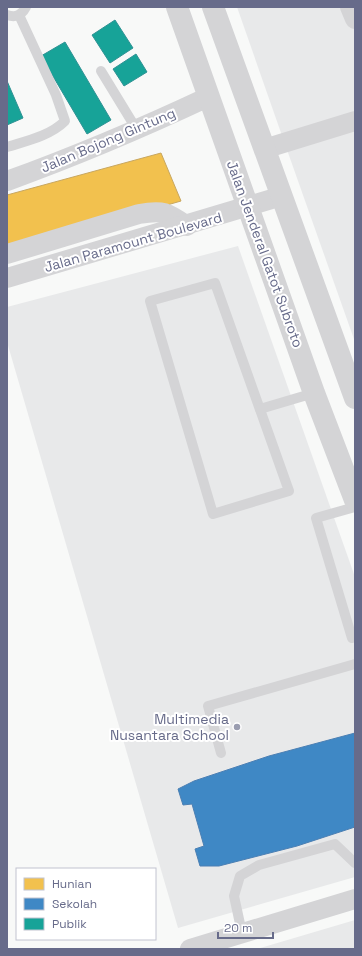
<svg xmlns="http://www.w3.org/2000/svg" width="362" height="956" font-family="'Space Grotesk',sans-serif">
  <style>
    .built { fill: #e8e9ea }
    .homes { fill: #f2c14e; stroke: #c8a760 }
    .schools { fill: #3f88c5; stroke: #4b7fb3 }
    .public { fill: #17a398; stroke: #2f9294 }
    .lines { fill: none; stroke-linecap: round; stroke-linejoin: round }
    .service { stroke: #d4d4d6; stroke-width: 10 }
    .minor { stroke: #d4d4d6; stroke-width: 20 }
    .tertiary { stroke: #d4d4d6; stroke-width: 22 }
    .poi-dot { fill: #9a9db0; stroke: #fff; stroke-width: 1.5 }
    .labels { text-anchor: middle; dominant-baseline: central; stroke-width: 4; stroke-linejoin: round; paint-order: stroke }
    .street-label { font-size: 14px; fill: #676b8a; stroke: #fff }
    .poi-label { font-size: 14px; fill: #676b8a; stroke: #fff; text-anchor: end }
  </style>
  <rect width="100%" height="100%" fill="#f8f9f8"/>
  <g class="built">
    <polygon points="237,7 355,7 355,342 280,130"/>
    <polygon points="238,246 355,577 355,877 178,928 7,342 7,307"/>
    <polygon points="355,920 355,949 257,949"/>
  </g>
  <polygon class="homes" points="161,153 181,201 7,251 7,195"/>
  <polygon class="schools" points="355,733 355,827 297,846 219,866 200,866 195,849 204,846 192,804 183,805 178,789 194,781 269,756"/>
  <g class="public">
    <polygon points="115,20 133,48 110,63 92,35"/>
    <polygon points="65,42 111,120 87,134 41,56"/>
    <polygon points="136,54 147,72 124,86 113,69"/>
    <polygon points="7,81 23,118 7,125"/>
  </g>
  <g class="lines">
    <g class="service">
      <path d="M 7,15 C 16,18 22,15 26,7"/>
      <polyline points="101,71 137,130"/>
      <path d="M 7,147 C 26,141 50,136 65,121 L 56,95 L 19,15"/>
      <polygon points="215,283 289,491 213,514 150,301"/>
      <polyline points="260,409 314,393"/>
      <polyline points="352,638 316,518 355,507"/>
      <polyline points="221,753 208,706 355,664"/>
      <polyline points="242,933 234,896 240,876 259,865 335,844 355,863"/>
    </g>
    <g class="minor">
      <polyline points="350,7 355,19"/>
      <polyline points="264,149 355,121"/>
      <path d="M 7,181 C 76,156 142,128 208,97"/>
      <path d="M 7,254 L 139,214 C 163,210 167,212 187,226"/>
      <polyline points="7,278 282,196"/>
      <polyline points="190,949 355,899"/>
    </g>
    <g class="tertiary">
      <polyline points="177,7 314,393 355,500"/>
      <polyline points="213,7 355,398"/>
    </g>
  </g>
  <circle class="poi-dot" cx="237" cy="727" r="4"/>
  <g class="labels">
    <g class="street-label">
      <text transform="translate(108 140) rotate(-23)">Jalan Bojong Gintung</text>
      <text transform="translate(133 242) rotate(-16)">Jalan Paramount Boulevard</text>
      <text transform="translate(265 254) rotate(70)">Jalan Jenderal Gatot Subroto</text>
    </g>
    <g class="poi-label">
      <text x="229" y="719">Multimedia<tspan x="229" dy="16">Nusantara School</tspan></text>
    </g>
  </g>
  <rect width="362" height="956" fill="none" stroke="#676b8a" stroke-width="16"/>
  <rect x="16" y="868" width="140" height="72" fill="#ffffff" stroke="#c2c4d0"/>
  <rect x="24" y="878" width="20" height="12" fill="#f2c14e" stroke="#c2c4d0"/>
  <text x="52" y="888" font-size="12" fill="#676b8a">Hunian</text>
  <rect x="24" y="898" width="20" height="12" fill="#3f88c5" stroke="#c2c4d0"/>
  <text x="52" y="908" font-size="12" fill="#676b8a">Sekolah</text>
  <rect x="24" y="918" width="20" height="12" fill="#17a398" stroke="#c2c4d0"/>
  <text x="52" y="928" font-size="12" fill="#676b8a">Publik</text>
  <path d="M218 932v6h55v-6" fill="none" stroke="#676b8a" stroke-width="2"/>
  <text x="224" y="932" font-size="12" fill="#676b8a" stroke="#ffffff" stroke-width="3" paint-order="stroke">20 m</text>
</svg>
